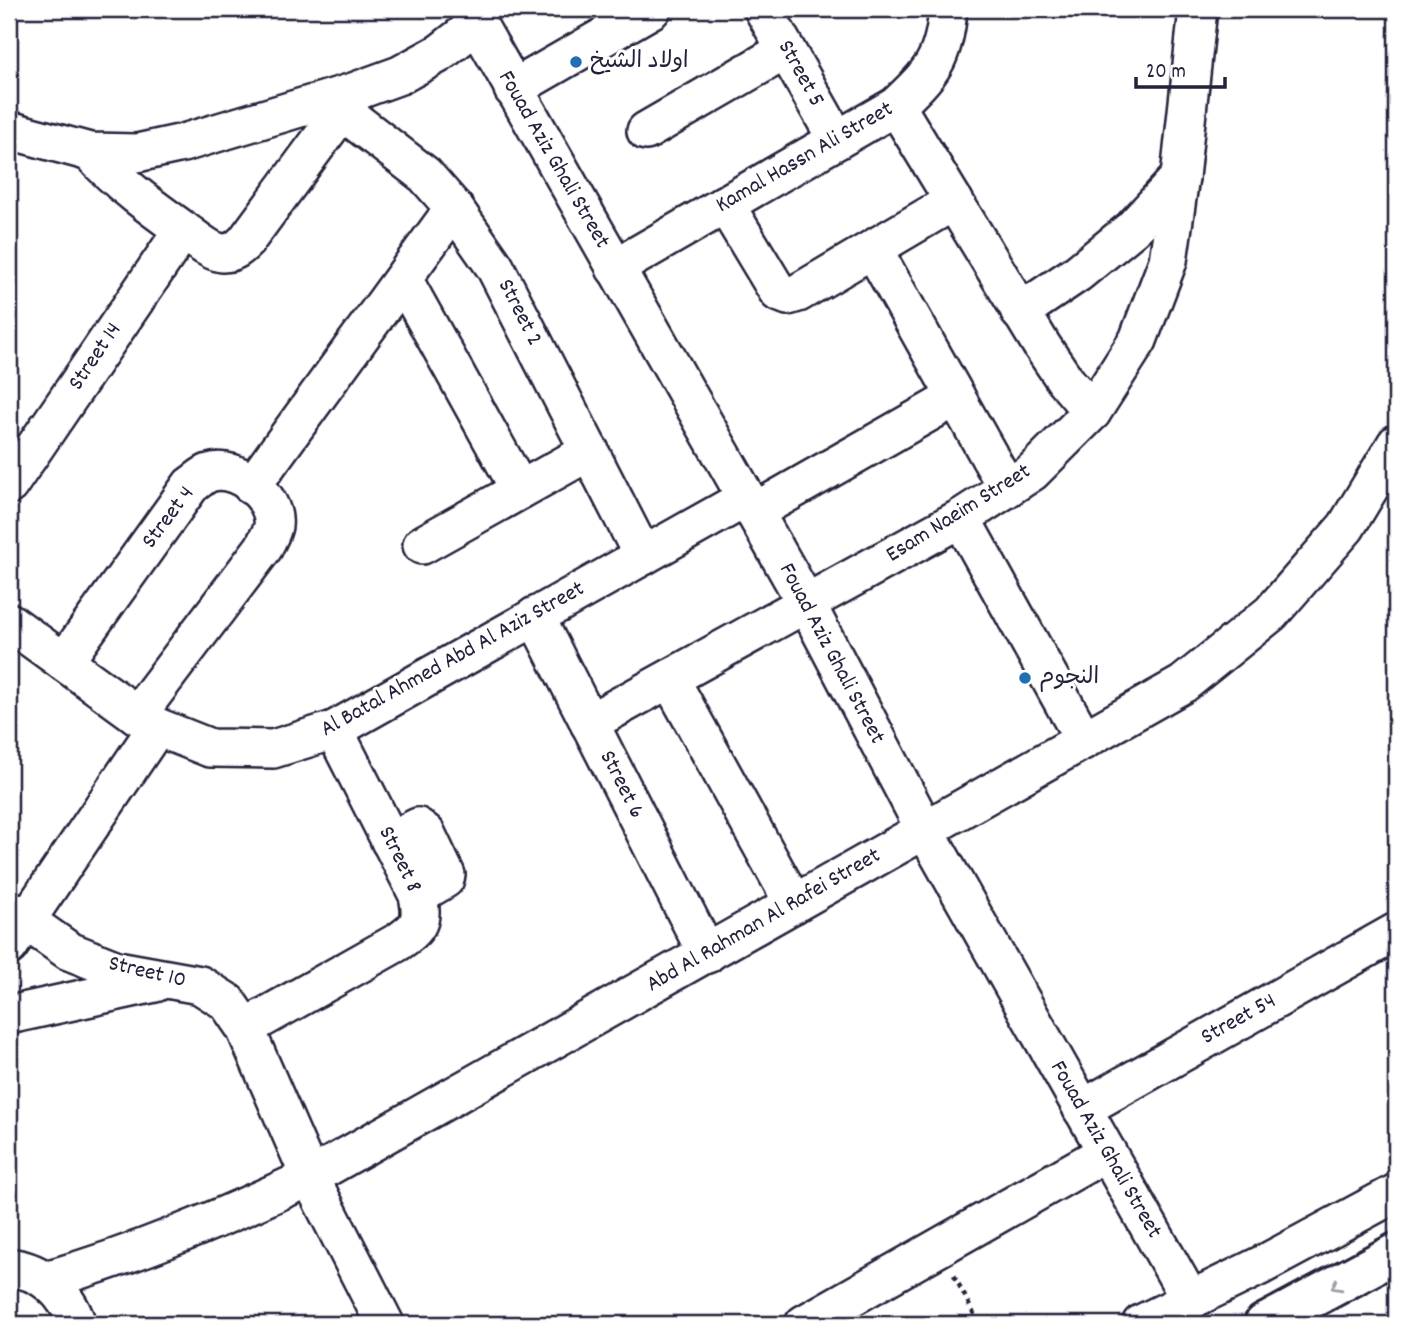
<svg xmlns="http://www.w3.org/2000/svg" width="1405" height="1333" font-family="Dekko,'Playpen Sans Arabic',sans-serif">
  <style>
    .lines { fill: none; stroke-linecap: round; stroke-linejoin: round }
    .minor-casing { stroke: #22223b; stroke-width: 42 }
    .highway-casing { stroke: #22223b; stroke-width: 44 }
    .path { stroke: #22223b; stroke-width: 4.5; stroke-dasharray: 5 5; stroke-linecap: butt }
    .minor { stroke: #fff; stroke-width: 37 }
    .highway { stroke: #fff; stroke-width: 38 }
    .oneway { stroke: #9c9ca7 }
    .poi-dot { fill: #1f6fb2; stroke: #fff; stroke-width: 2.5 }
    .labels { text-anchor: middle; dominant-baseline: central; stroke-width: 6; stroke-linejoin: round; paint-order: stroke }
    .poi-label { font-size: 23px; fill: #22223b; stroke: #fff; text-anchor: start }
    .street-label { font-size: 23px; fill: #22223b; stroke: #fff }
  </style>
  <rect width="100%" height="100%" fill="#fff"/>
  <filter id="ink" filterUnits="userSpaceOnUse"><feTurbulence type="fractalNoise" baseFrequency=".0143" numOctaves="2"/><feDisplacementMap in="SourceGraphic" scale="14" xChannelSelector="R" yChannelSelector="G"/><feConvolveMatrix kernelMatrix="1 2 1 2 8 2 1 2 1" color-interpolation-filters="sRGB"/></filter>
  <g filter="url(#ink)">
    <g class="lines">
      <g class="minor-casing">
        <g id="minor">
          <polyline points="469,9 806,603 925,830 1191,1301"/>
          <polyline points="763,9 837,140"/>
          <polyline points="513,89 652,9"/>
          <polyline points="896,106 1042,346 1065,380 1092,412"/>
          <polyline points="342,111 425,175 454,208 495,267 643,556"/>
          <polyline points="9,130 90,152 137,153 183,143 356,91 400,75 440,53 477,24"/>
          <polyline points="646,131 786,50"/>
          <path d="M 90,152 C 119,184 151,207 186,232 C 196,239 210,252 223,253 C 233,253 239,248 246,241 L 356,92"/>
          <polyline points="725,204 778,292 788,296 798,293 954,201"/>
          <polyline points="873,249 1007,488"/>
          <path d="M 615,268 L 896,106 C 932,72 944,59 948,9"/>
          <polyline points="403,279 520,490"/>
          <polyline points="1020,312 1078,273 1132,229 1180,177"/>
          <polyline points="9,485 183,230"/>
          <polyline points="252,486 454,208"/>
          <polyline points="754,512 956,397"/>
          <polyline points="961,518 1084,740"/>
          <polyline points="422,545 590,451"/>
          <polyline points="535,616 707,954"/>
          <polyline points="9,622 137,715 157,727 210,748 273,749 334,730 746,498"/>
          <path d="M 64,662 L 191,485 C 196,482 203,475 209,473 C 237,463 277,498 273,526 C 272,533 266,541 264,547 L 137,715"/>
          <polyline points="670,679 794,904"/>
          <polyline points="589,723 961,518 1032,472 1092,412 1138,340 1168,261 1180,177 1198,9"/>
          <polyline points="390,841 418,827 426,833 446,875 445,879 418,895"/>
          <polyline points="9,909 69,951 117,970 200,985 227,1002 245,1028 310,1177 385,1324"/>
          <polyline points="9,946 157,727"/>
          <polyline points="9,1015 155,983"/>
          <path d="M 245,1028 L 398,942 C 420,927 423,921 418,895 L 334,730"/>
          <polyline points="1082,1109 1396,932"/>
          <path d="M 9,1267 C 43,1271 66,1293 77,1324"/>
          <path d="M 46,1280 C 138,1254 224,1217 310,1177 L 1183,684 L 1271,613 L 1346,527 L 1396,444"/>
          <polyline points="804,1324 1107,1152"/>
          <polyline points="1141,1324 1262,1265 1396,1193"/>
        </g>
      </g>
      <g class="highway-casing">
        <polyline id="highway" points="1264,1324 1396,1253"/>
      </g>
      <polyline class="path" points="954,1275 979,1324"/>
      <use href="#minor" class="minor"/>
      <use href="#highway" class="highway"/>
    </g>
    <defs><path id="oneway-chevron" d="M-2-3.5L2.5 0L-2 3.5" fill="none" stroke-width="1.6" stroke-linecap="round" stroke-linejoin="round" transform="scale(1.75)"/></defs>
    <use class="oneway" href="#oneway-chevron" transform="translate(1336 1286) rotate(152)"/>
  </g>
  <g class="poi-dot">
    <circle cx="576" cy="62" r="7"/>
    <circle cx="1025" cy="678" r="7"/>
  </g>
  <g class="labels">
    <g class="poi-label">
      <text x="590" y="62">اولاد الشيخ</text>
      <text x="1039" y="678">النجوم</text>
    </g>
    <g class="street-label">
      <text transform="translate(800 74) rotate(61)">Street 5</text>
      <text transform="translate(805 158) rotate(-30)">Kamal Hassn Ali Street</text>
      <text transform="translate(553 160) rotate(60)">Fouad Aziz Ghali Street</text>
      <text transform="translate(519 313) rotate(63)">Street 2</text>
      <text transform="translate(96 357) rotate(-56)">Street 14</text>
      <text transform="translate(959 514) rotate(-32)">Esam Naeim Street</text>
      <text transform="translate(169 518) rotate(-53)">Street 4</text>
      <text transform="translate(831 654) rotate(62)">Fouad Aziz Ghali Street</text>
      <text transform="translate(453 660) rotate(-29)">Al Batal Ahmed Abd Al Aziz Street</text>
      <text transform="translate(621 785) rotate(63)">Street 6</text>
      <text transform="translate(399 860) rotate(64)">Street 8</text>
      <text transform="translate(764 921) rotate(-30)">Abd Al Rahman Al Rafei Street</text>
      <text transform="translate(147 973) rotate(13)">Street 10</text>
      <text transform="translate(1239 1020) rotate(-29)">Street 54</text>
      <text transform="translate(1105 1150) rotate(60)">Fouad Aziz Ghali Street</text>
    </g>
  </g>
  <rect width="1405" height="1333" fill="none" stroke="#fff" stroke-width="35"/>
  <rect x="18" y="18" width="1370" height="1298" fill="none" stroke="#22223b" stroke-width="2.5" filter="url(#ink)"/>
  <path d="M1136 77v10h89v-10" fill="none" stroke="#22223b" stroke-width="3.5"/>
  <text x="1146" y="77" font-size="21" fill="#22223b" stroke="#ffffff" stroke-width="5" paint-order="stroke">20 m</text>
</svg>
